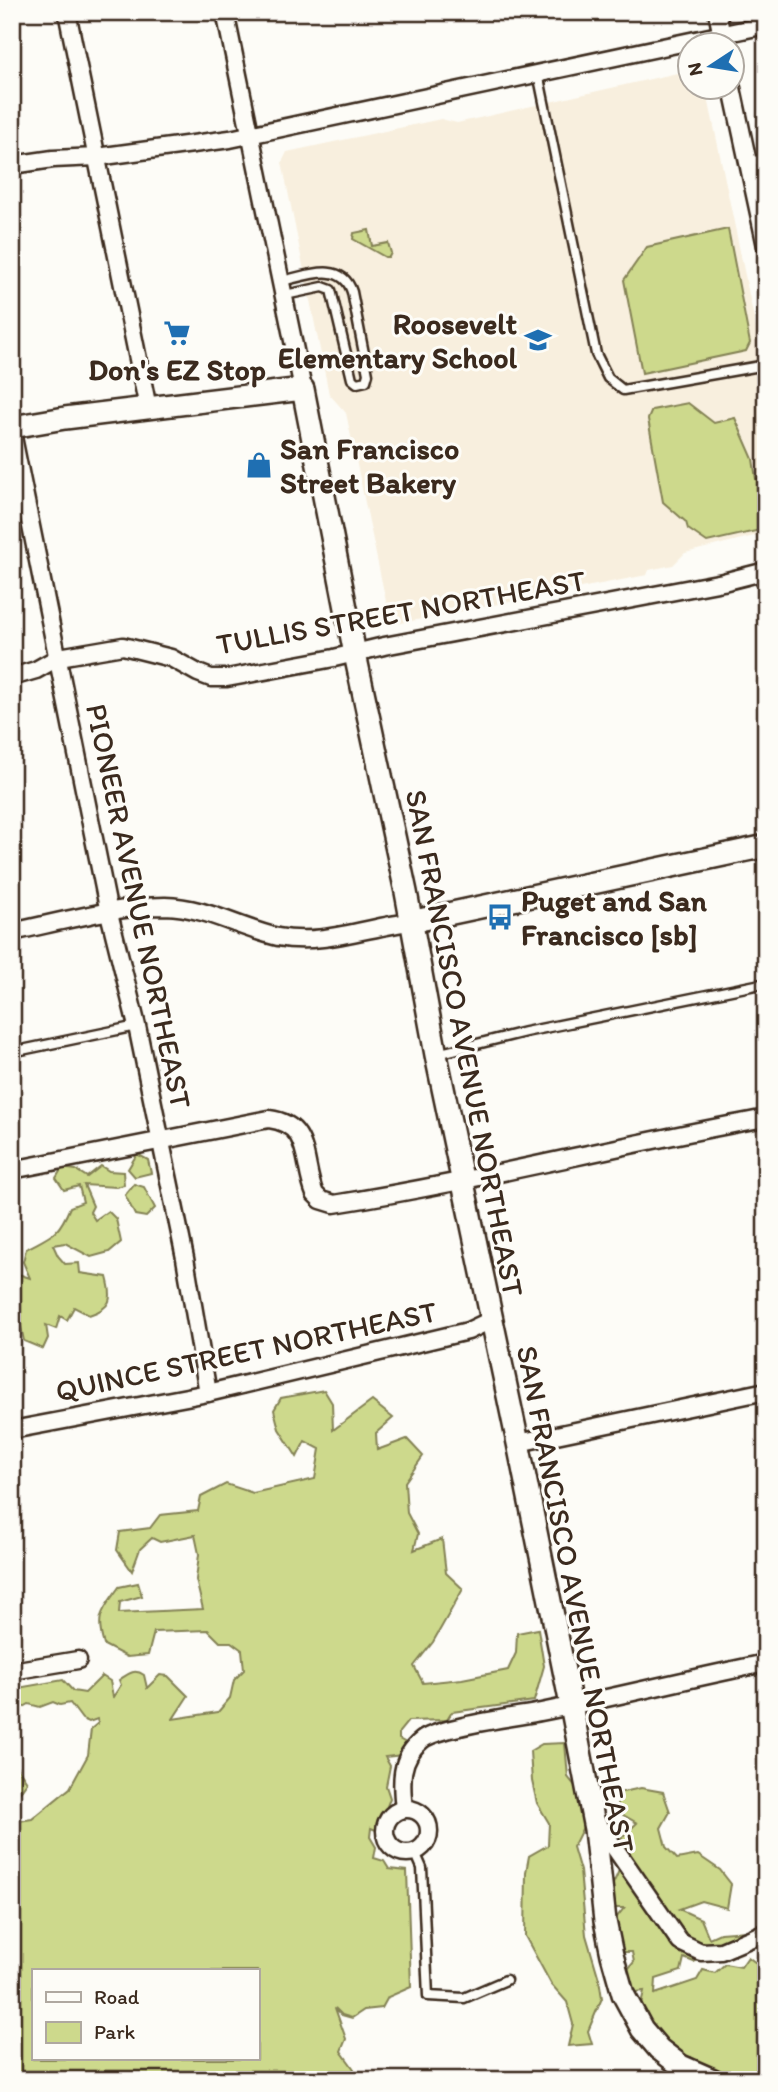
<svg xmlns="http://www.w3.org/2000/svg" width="778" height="2092" font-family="Itim,sans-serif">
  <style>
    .built { fill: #f8efde }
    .green { fill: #cdd98c; stroke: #848255; stroke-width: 2; fill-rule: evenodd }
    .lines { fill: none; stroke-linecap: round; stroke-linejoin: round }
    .lane-casing { stroke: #3b2a1e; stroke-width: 13 }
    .street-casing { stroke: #3b2a1e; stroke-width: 21 }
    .secondary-casing { stroke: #3b2a1e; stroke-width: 26 }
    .lane { stroke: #fdfcf7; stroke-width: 8 }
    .street { stroke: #fdfcf7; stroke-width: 16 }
    .secondary { stroke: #fdfcf7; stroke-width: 21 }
    .labels { text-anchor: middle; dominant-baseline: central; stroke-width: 6; stroke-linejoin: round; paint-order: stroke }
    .poi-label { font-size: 30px; font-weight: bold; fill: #3b2a1e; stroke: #fdfcf7; text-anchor: start }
    .street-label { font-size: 30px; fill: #3b2a1e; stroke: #fdfcf7 }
  </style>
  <rect width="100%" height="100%" fill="#fdfcf7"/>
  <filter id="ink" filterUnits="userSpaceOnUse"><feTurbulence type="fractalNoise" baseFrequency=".0143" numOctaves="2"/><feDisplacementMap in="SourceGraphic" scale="14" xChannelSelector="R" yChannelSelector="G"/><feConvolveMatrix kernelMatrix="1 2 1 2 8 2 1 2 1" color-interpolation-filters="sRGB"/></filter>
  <g filter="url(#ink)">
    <polygon class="built" points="686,71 690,74 690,88 706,88 766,376 766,533 685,553 673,565 649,570 647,575 391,625 346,413 329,394 282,162 287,152 441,119 457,123"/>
    <g class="green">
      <polygon points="728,229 750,343 746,351 642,373 624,280 647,247"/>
      <polygon points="369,230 372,246 388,243 391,253 389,257 385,257 353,239 354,233"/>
      <polygon points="688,403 714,423 735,418 753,459 756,479 766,477 765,529 707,542 688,529 686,522 663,502 648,419 652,410"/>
      <polygon points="137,1154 148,1160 151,1173 135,1177 128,1169"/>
      <path d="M 101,1166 L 109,1171 L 123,1172 L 124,1185 L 116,1187 L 84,1185 L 93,1206 L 90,1212 L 95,1220 L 108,1211 L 116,1219 L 121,1242 L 109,1252 L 91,1257 L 65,1243 L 53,1245 L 58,1256 L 65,1264 L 79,1263 L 80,1273 L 107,1277 C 113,1299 112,1308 89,1315 L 74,1307 L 67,1320 L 60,1316 L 56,1329 L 46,1325 L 48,1338 L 43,1349 L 24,1341 L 21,1327 L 12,1329 L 12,1272 L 30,1278 L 23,1262 L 26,1249 C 52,1235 58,1236 70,1207 L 83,1202 L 79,1186 L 64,1190 L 56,1178 L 62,1168 L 76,1170 L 87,1177 Z"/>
      <polygon points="134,1184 144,1187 155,1208 146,1217 135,1215 125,1195"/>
      <path d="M 324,1390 L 332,1403 L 333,1430 L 372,1401 L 393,1418 L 376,1433 L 377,1450 L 407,1439 L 423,1456 L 405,1482 L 407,1513 L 418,1534 L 414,1550 L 442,1539 L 446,1573 L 463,1589 L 433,1642 L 414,1666 L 423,1683 L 462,1679 L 508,1670 L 516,1653 L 517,1633 L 538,1629 L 544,1666 L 534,1701 L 452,1712 L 447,1720 L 408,1721 L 399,1732 L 399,1739 L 406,1743 L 402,1755 L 385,1757 L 390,1766 L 386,1786 L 390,1798 L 378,1831 L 371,1828 L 370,1837 L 376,1847 L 374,1858 L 384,1861 L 389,1869 L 407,1871 L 411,1987 L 388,1997 L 382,2008 L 364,2010 L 352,2018 L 342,2015 L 335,2008 L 346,2039 L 341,2051 L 354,2069 L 354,2080 L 12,2080 L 12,1822 L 32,1819 L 70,1788 L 88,1755 L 91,1729 L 98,1723 L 97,1719 L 89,1722 L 82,1719 L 70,1703 L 60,1705 L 53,1702 L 40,1707 L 29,1704 L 12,1714 L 12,1689 L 63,1680 L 73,1691 L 85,1693 L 102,1676 L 110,1681 L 113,1697 L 121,1685 L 119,1680 C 128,1674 134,1668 144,1675 L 147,1688 L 160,1675 L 168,1676 L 188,1696 L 173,1719 L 218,1712 L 230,1698 L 234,1680 L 244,1670 L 242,1650 L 231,1642 L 220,1642 L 208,1630 L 154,1632 L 148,1655 L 127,1657 L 104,1645 C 95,1616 102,1611 119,1587 L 138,1583 L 142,1596 L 120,1602 L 119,1613 L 203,1609 L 196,1580 L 199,1554 L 195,1535 L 160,1542 L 152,1538 L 140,1549 L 132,1571 L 117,1550 L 120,1532 L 150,1528 L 160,1515 L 198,1511 L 201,1497 L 226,1484 L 253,1493 L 315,1479 L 320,1449 L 305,1441 L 297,1457 L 279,1429 L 274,1410 L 281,1398 ZM 33,1971 L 257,1971 L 257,2059 L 33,2059 Z"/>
      <polygon points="565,1743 568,1777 583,1796 588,1817 573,1847 580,1871 586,1935 599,1979 602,1998 588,2031 592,2044 568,2046 573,2024 567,2002 551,1984 525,1936 526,1872 529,1856 548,1845 549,1823 537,1803 532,1781 530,1751 542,1744"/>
      <polygon points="12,1759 27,1782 17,1796 12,1797"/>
      <path d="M 641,1788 L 663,1792 L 670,1812 L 661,1828 L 666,1847 L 677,1859 L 698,1855 L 720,1870 L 731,1884 L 727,1908 L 701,1901 L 679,1909 L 701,1919 L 709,1938 L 720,1933 L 746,1931 L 749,1945 L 740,1953 L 719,1943 L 694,1962 L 684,1958 L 681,1971 L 656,1979 L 655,1994 L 697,1980 L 703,1970 L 715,1973 L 725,1964 L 741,1967 L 748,1957 L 760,1966 L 766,1964 L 766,2080 L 706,2080 L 691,2057 L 681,2062 L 656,2053 L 666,2041 L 658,2038 L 639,2013 L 644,1991 L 629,1993 L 622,1976 L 634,1962 L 632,1952 L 618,1952 L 613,1922 L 624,1908 L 611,1908 L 606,1897 C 615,1880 628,1859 620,1839 L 637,1823 L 618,1812 L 618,1793 Z"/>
    </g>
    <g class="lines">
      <g class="lane-casing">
        <g id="lane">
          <polyline points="538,73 596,354 608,378 623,390 766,365"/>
          <polyline points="747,162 766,159"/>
          <path d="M 282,281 C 306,276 342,260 352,292 L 368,374 L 366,381 L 357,383 L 352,379 L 331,290 L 323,287 L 285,295"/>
          <polyline points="12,1052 137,1026"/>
          <polyline points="437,1054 525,1032 766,983"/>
          <polyline points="415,1852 422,1868 428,1996 464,1998 506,1980"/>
        </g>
      </g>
      <g class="street-casing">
        <g id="street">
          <polyline points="67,12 148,408"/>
          <polyline points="225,12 303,389"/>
          <polyline points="717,12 724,46"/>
          <polyline points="732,88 766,246"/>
          <polyline points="12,165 53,159 97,157 230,139 766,25"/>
          <polyline points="12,432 109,913 137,1026 185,1258 208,1393"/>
          <polyline points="12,677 36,670 59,657 123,646 171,658 198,673 211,678 227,678 334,658 384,646 723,582 766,571"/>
          <path d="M 12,932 C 60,922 116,906 165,906 C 206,907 239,928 278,937 C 321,946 368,927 410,922"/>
          <path d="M 12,1170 L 269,1119 C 312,1124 302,1164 315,1194 L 321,1200 L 334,1204 C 479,1181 621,1144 766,1118"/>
          <polyline points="12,1430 208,1393 468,1331 491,1320"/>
          <polyline points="518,1443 766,1391"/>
          <polyline points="12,1671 78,1660"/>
          <circle cx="407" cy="1831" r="22"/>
          <path d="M 404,1809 C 401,1783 399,1758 422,1740 C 439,1727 515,1717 541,1712 C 616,1697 691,1678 766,1663"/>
          <polyline points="596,1821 680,1942 701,1952 721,1951 766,1932"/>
        </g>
      </g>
      <g class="secondary-casing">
        <g id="secondary">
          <polyline points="12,427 65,418 303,389 355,654 406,892 436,1055 518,1443 571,1705 595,1829 605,1921 612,1955 623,1994 642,2029 659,2049 681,2066 713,2080"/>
          <polyline points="410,922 766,846"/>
        </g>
      </g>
      <use href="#lane" class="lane"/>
      <use href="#street" class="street"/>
      <use href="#secondary" class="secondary"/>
    </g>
  </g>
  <defs>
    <g id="supermarket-bare" transform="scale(2.1)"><path d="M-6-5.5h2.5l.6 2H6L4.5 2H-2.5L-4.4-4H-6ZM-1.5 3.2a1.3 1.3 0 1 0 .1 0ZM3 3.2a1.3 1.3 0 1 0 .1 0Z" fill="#1f6fb2" stroke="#fdfcf7" stroke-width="2.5" paint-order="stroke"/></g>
    <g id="school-bare" transform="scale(2.1)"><path d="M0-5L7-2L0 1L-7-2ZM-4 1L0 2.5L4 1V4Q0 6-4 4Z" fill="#1f6fb2" stroke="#fdfcf7" stroke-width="2.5" paint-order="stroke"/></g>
    <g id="shop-bare" transform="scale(2.1)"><path d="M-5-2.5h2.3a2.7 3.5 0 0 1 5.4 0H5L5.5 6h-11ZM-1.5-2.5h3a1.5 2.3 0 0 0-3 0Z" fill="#1f6fb2" stroke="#fdfcf7" stroke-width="2.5" paint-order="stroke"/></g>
    <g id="bus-bare" transform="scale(2.1)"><path d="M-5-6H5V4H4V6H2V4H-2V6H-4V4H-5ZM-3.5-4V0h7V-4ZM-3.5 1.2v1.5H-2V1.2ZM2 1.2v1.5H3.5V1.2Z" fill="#1f6fb2" stroke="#fdfcf7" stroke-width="2.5" paint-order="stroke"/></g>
  </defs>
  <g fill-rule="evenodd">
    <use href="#supermarket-bare" x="177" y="333"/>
    <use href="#school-bare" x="538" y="340"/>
    <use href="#shop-bare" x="259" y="465"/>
    <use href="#bus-bare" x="500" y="917"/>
  </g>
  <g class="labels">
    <g class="poi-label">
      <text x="517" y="323" text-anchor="end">Roosevelt<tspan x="517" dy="34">Elementary School</tspan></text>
      <text x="177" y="369" text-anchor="middle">Don's EZ Stop</text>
      <text x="280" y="448">San Francisco<tspan x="280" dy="34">Street Bakery</tspan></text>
      <text x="521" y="900">Puget and San<tspan x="521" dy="34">Francisco [sb]</tspan></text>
    </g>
    <g class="street-label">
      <text transform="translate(401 612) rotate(-10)">TULLIS STREET NORTHEAST</text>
      <text transform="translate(139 906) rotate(78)">PIONEER AVENUE NORTHEAST</text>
      <text transform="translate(465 1043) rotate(79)">SAN FRANCISCO AVENUE NORTHEAST</text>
      <text transform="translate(246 1351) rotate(-12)">QUINCE STREET NORTHEAST</text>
      <text transform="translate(576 1599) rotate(79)">SAN FRANCISCO AVENUE NORTHEAST</text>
    </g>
  </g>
  <rect width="778" height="2092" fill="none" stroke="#fdfcf7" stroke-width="42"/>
  <rect x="21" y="21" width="736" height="2050" fill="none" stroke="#3b2a1e" stroke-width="2.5" filter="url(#ink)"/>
  <rect x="32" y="1969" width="228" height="91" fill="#fdfcf7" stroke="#afa8a0" stroke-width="2"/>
  <rect x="46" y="1992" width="35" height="10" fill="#fdfcf7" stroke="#afa8a0" stroke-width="2"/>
  <text x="94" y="2004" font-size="21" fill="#3b2a1e">Road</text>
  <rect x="46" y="2022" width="35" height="21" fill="#cdd98c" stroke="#afa8a0" stroke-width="2"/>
  <text x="94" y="2039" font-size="21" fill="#3b2a1e">Park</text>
  <g transform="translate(711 66) rotate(258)"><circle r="33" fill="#fdfcf7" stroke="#afa8a0" stroke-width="2"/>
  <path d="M0-5L12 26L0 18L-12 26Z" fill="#1f6fb2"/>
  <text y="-10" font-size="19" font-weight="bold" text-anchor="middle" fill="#3b2a1e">N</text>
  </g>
</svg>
